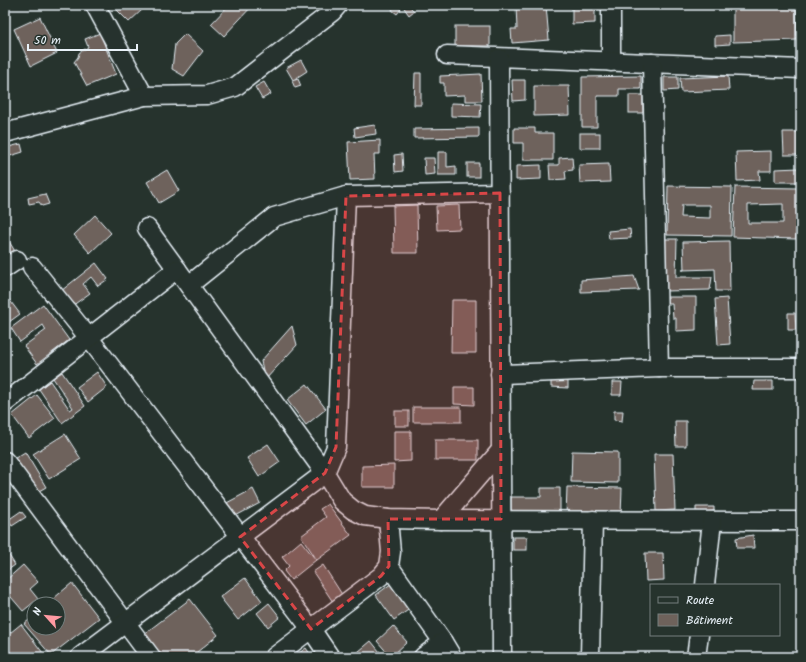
<svg xmlns="http://www.w3.org/2000/svg" width="806" height="662" font-family="Kalam,sans-serif">
  <style>
    .building { fill: #6e625b; stroke: #e8f1f8; fill-rule: evenodd }
    .lines { fill: none; stroke-linecap: round; stroke-linejoin: round }
    .minor-casing { stroke: #e8f1f8; stroke-width: 21 }
    .minor { stroke: #26332d; stroke-width: 18 }
    .marked { fill: #d94647; fill-opacity: 0.2; stroke: #d94647; stroke-width: 3; stroke-dasharray: 8 5; stroke-linejoin: round }
  </style>
  <rect width="100%" height="100%" fill="#26332d"/>
  <filter id="ink" filterUnits="userSpaceOnUse"><feTurbulence type="fractalNoise" baseFrequency=".025" numOctaves="2"/><feDisplacementMap in="SourceGraphic" scale="8" xChannelSelector="R" yChannelSelector="G"/><feConvolveMatrix kernelMatrix="1 2 1 2 8 2 1 2 1" color-interpolation-filters="sRGB"/></filter>
  <g filter="url(#ink)">
    <g class="building">
      <polygon points="116,5 139,5 143,9 129,22 114,7"/>
      <polygon points="229,5 253,5 224,36 211,24"/>
      <polygon points="395,5 401,9 397,14 392,10"/>
      <polygon points="408,5 414,11 409,15 404,8"/>
      <polygon points="516,5 546,5 549,40 512,43 511,29 517,29"/>
      <polygon points="572,5 595,5 595,23 572,24"/>
      <polygon points="733,5 796,5 797,40 733,42"/>
      <polygon points="40,17 57,53 31,66 14,29"/>
      <rect x="455" y="26" width="35" height="20"/>
      <polygon points="100,33 116,74 87,86 74,62 78,57 79,53 88,47 85,39"/>
      <polygon points="185,34 203,51 184,76 172,69 175,44"/>
      <polygon points="730,35 730,44 715,45 715,36"/>
      <polygon points="301,60 307,71 293,80 286,68"/>
      <polygon points="415,73 421,73 421,105 414,105"/>
      <polygon points="481,74 482,101 465,101 465,95 444,96 444,83 440,83 440,76"/>
      <polygon points="641,76 641,89 619,89 619,96 597,96 597,127 582,127 582,77"/>
      <polygon points="728,76 729,90 681,92 680,78"/>
      <polygon points="664,77 678,77 678,90 664,91"/>
      <polygon points="298,79 301,86 295,88 292,81"/>
      <polygon points="512,80 525,80 525,100 513,101"/>
      <polygon points="264,82 271,94 262,99 255,87"/>
      <polygon points="534,86 569,86 570,115 534,116"/>
      <rect x="629" y="95" width="14" height="18"/>
      <polygon points="451,103 481,104 480,117 451,116"/>
      <polygon points="375,125 376,134 355,137 354,128"/>
      <polygon points="479,128 479,137 414,138 414,129"/>
      <polygon points="514,128 535,128 535,133 553,133 553,160 523,160 523,143 514,143"/>
      <polygon points="783,132 798,132 798,155 784,155"/>
      <rect x="580" y="133" width="20" height="15"/>
      <polygon points="380,140 380,154 374,154 375,179 350,180 348,142"/>
      <polygon points="21,144 23,152 10,156 8,147"/>
      <polygon points="771,151 771,171 759,171 760,180 737,181 736,152"/>
      <polygon points="438,152 447,152 447,167 456,166 456,175 438,175"/>
      <polygon points="402,154 403,171 395,172 394,155"/>
      <polygon points="572,157 573,170 565,171 566,179 550,180 549,165 559,165 559,158"/>
      <polygon points="424,158 434,158 435,174 425,175"/>
      <rect x="467" y="163" width="12" height="14"/>
      <polygon points="609,164 610,182 580,183 579,165"/>
      <polygon points="541,165 541,179 516,180 516,166"/>
      <polygon points="799,168 799,182 775,182 775,169"/>
      <polygon points="167,170 179,191 159,203 147,182"/>
      <path d="M 668,186 L 732,187 L 731,236 L 667,235 ZM 682,205 L 710,205 L 710,218 L 681,217 Z"/>
      <path d="M 735,187 L 798,188 L 796,239 L 733,237 ZM 783,204 L 783,223 L 748,223 L 748,205 Z"/>
      <polygon points="45,194 49,204 42,206 39,202 29,204 28,198"/>
      <polygon points="417,205 418,253 394,253 393,206"/>
      <polygon points="459,205 460,229 437,230 436,206"/>
      <polygon points="95,215 111,233 90,253 74,235"/>
      <polygon points="630,229 631,238 609,239 608,231"/>
      <polygon points="7,238 16,253 5,260 5,240"/>
      <polygon points="665,239 677,239 676,277 712,277 710,290 665,291"/>
      <polygon points="729,241 730,291 716,291 715,269 682,270 684,270 683,242"/>
      <polygon points="96,263 108,279 98,286 91,277 83,284 90,293 72,306 61,291"/>
      <polygon points="634,276 639,290 581,292 581,280"/>
      <polygon points="664,297 696,297 696,330 676,331 676,318 673,318 672,304 664,304"/>
      <polygon points="8,298 20,314 5,325 5,300"/>
      <polygon points="727,298 730,344 718,345 715,299"/>
      <polygon points="452,300 476,300 476,353 451,353"/>
      <polygon points="43,304 69,340 37,364 24,346 46,330 43,325 20,342 11,328"/>
      <polygon points="788,313 795,313 796,330 788,330"/>
      <polygon points="292,326 297,345 265,380 261,361"/>
      <polygon points="62,372 85,406 62,423 39,389 50,381 70,410 73,408 53,378"/>
      <polygon points="97,372 107,387 88,402 77,387"/>
      <polygon points="551,381 568,381 568,388 551,387"/>
      <polygon points="754,381 773,381 773,390 753,390"/>
      <polygon points="612,382 622,382 621,395 612,395"/>
      <polygon points="307,384 326,409 306,425 287,400"/>
      <polygon points="454,387 474,387 474,405 454,404"/>
      <polygon points="37,395 55,418 29,438 12,415"/>
      <rect x="413" y="407" width="48" height="15"/>
      <rect x="395" y="411" width="14" height="15"/>
      <polygon points="614,411 623,411 622,421 614,420"/>
      <polygon points="675,421 686,421 686,446 676,446"/>
      <polygon points="394,431 411,431 411,461 394,462"/>
      <polygon points="65,434 81,459 49,479 33,454"/>
      <rect x="435" y="440" width="43" height="20"/>
      <polygon points="268,444 280,462 259,477 247,458"/>
      <polygon points="572,451 618,452 618,483 571,482"/>
      <polygon points="25,452 46,487 32,495 12,460"/>
      <polygon points="654,454 673,454 675,510 656,511"/>
      <polygon points="394,465 394,487 362,487 362,466"/>
      <polygon points="567,487 622,488 621,516 566,515"/>
      <polygon points="541,488 560,488 560,515 511,515 511,497 541,497"/>
      <polygon points="253,489 260,503 228,520 221,506"/>
      <polygon points="328,504 351,535 317,560 301,536 326,517 320,509"/>
      <polygon points="696,507 714,507 714,515 696,516"/>
      <polygon points="21,511 26,517 12,526 8,520"/>
      <polygon points="753,535 754,548 737,548 736,538"/>
      <rect x="513" y="537" width="14" height="13"/>
      <polygon points="301,541 316,560 291,580 284,571 289,566 282,557"/>
      <polygon points="5,549 15,565 8,570 5,566"/>
      <polygon points="645,553 663,553 664,580 646,581"/>
      <polygon points="23,565 38,582 30,589 38,599 23,611 5,590 5,581"/>
      <polygon points="323,565 343,596 333,602 313,572"/>
      <polygon points="245,578 262,601 238,620 220,597"/>
      <polygon points="72,583 99,618 51,655 24,624 34,616 34,628 58,628 58,604 47,604"/>
      <polygon points="392,583 411,608 394,620 376,595"/>
      <polygon points="190,599 218,635 191,657 162,657 144,634"/>
      <polygon points="269,603 280,617 268,627 257,613"/>
      <polygon points="21,624 46,657 5,657 5,637"/>
      <polygon points="393,626 407,642 391,657 377,641"/>
      <polygon points="371,641 384,657 352,657"/>
      <polygon points="306,648 312,657 294,657"/>
    </g>
    <g class="lines">
      <g class="minor-casing">
        <g id="minor">
          <polyline points="95,5 144,96"/>
          <polyline points="611,5 611,62"/>
          <polyline points="447,55 801,69"/>
          <polyline points="499,58 502,657"/>
          <polyline points="652,63 659,368"/>
          <polyline points="5,133 144,96 207,95 235,87 332,12 338,5"/>
          <polyline points="147,228 325,473 342,501 353,510 365,516 388,519 441,520 801,521"/>
          <polyline points="32,267 89,338 311,629 330,657"/>
          <polyline points="5,268 17,260"/>
          <polyline points="189,285 274,217 346,196 500,193"/>
          <polyline points="500,374 659,368 801,368"/>
          <polyline points="5,403 177,269"/>
          <polyline points="5,461 151,657"/>
          <polyline points="441,520 501,450"/>
          <polyline points="389,566 443,642"/>
          <polyline points="705,585 712,521"/>
          <polyline points="80,657 325,473 336,447 346,196"/>
          <polyline points="274,657 381,576 389,566 391,552 388,519"/>
          <polyline points="423,657 443,642 452,657"/>
          <polyline points="590,657 593,520"/>
          <polyline points="696,657 699,635"/>
        </g>
      </g>
      <use href="#minor" class="minor"/>
    </g>
  </g>
  <path class="marked" d="M 500,193 L 501,519 L 388,519 L 389,566 L 381,576 L 311,629 L 240,537 L 325,473 L 336,447 L 346,196 Z"/>
  <rect width="806" height="662" fill="none" stroke="#26332d" stroke-width="20"/>
  <rect x="10" y="10" width="786" height="642" fill="none" stroke="#e8f1f8" stroke-width="1.5" filter="url(#ink)"/>
  <rect x="650" y="584" width="130" height="52" fill="#26332d" stroke="#747f7e"/>
  <rect x="658" y="597" width="20" height="6" fill="#26332d" stroke="#747f7e"/>
  <text x="686" y="604" font-size="12" fill="#e8f1f8">Route</text>
  <rect x="658" y="614" width="20" height="12" fill="#6e625b" stroke="#747f7e"/>
  <text x="686" y="624" font-size="12" fill="#e8f1f8">Bâtiment</text>
  <g transform="translate(46 616) rotate(297)"><circle r="19" fill="#26332d" stroke="#747f7e"/>
  <path d="M0-3L7 15L0 10L-7 15Z" fill="#ff9aa2"/>
  <text y="-6" font-size="11" font-weight="bold" text-anchor="middle" fill="#e8f1f8">N</text>
  </g>
  <path d="M28 44v6h109v-6" fill="none" stroke="#e8f1f8" stroke-width="2"/>
  <text x="34" y="44" font-size="12" fill="#e8f1f8" stroke="#26332d" stroke-width="3" paint-order="stroke">50 m</text>
</svg>
